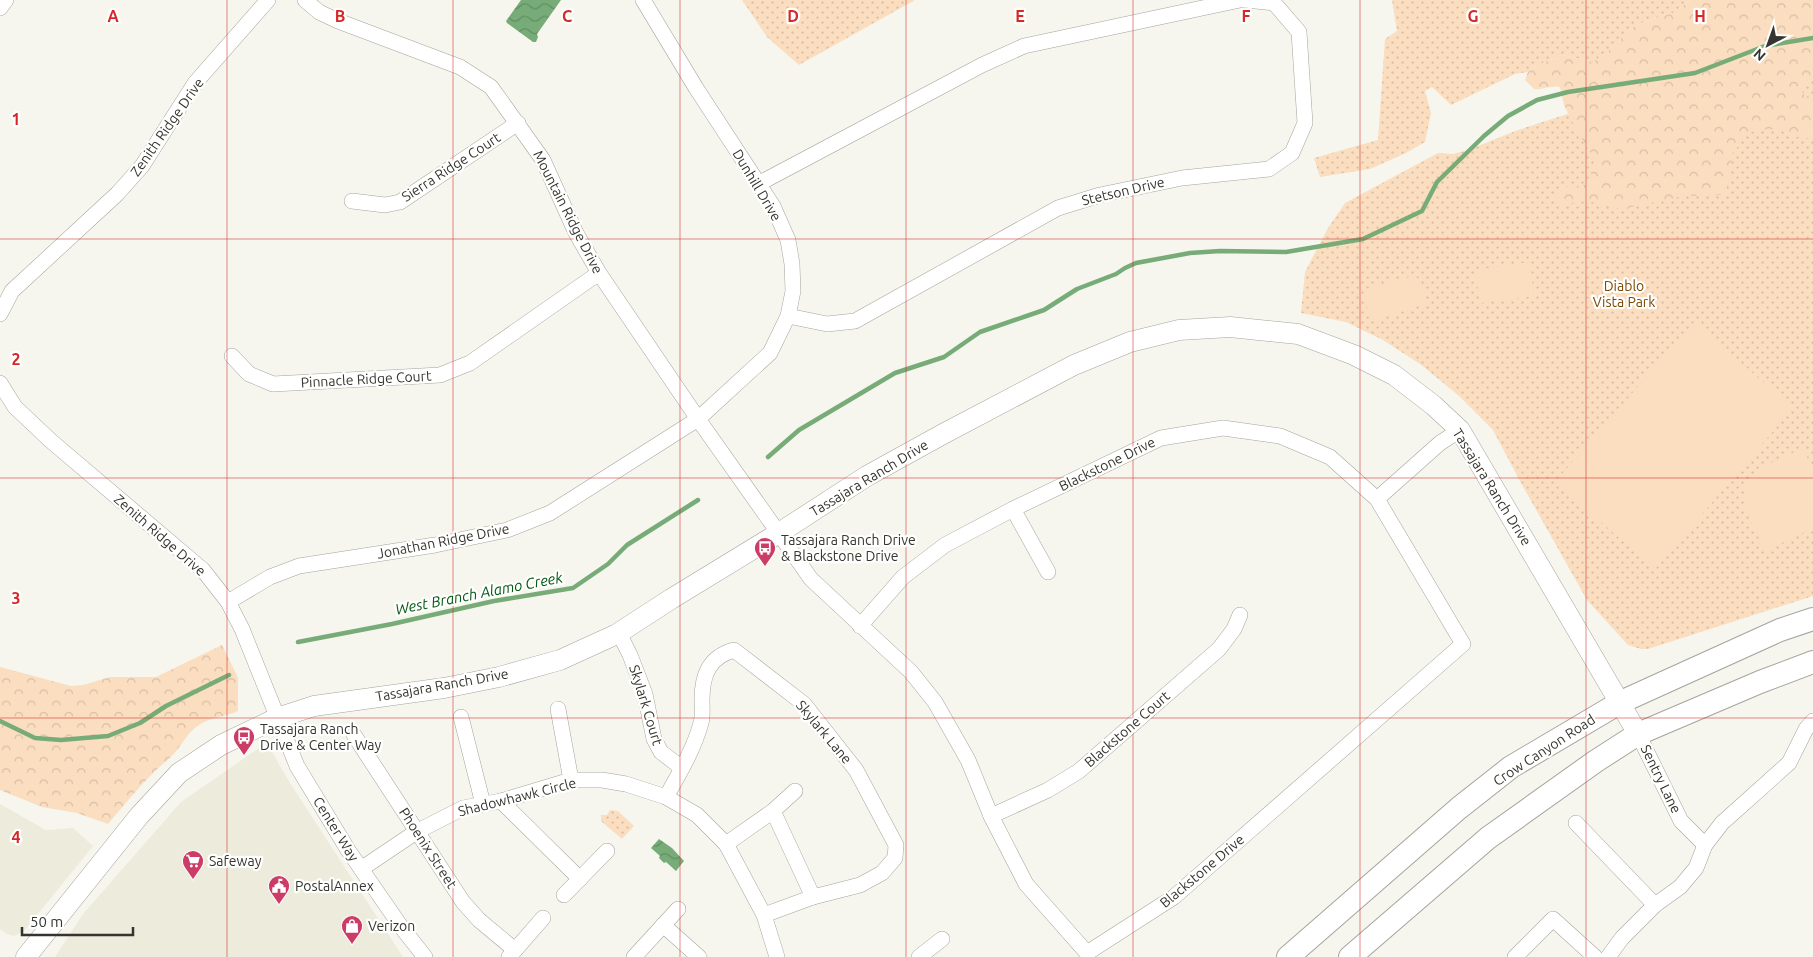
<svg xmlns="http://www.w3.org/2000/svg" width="1813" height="957" font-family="Ubuntu,sans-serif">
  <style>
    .built { fill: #ecebdc }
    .grass { fill: url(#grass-dots) }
    .forest { fill: url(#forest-crowns) }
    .pitch { fill: #fbddbf }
    .water { fill: url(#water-waves) }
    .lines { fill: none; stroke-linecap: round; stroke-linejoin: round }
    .stream { stroke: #77ac78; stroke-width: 4.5 }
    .minor-casing { stroke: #a5a49d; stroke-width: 16 }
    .tertiary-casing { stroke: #a5a49d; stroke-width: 21 }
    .secondary-casing { stroke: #a5a49d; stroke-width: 24 }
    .minor { stroke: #fff; stroke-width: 15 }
    .tertiary { stroke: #fff; stroke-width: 20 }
    .secondary { stroke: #fff; stroke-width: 22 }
    .grid { fill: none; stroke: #d62828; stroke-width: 1; stroke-opacity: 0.55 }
    .labels { text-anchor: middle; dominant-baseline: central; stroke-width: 4.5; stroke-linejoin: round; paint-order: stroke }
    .street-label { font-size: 14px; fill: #343431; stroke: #fffffe }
    .park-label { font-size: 14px; fill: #7b4905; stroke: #fffffe }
    .poi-label { font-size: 14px; fill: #343431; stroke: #fffffe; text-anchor: start }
    .water-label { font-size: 15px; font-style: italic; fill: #045814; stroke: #fffffe }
    .grid-label { font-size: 16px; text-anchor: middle; font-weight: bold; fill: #d62828; stroke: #fffffe; stroke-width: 4.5; stroke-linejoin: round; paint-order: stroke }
  </style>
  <defs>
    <pattern id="grass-dots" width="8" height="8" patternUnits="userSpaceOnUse" patternTransform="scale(1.25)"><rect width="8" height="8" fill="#fbddbf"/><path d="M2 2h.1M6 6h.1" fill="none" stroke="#d8bea5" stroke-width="1.8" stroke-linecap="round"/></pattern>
    <pattern id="forest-crowns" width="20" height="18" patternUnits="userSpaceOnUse" patternTransform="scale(1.25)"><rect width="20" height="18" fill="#fbddbf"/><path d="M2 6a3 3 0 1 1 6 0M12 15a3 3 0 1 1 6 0" fill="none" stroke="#d8bea5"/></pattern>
    <pattern id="water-waves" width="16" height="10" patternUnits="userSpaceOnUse" patternTransform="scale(1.25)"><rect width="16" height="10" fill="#77ac78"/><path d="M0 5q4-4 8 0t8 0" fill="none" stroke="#628d63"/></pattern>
  </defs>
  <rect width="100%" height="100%" fill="#f6f6ee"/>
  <g class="built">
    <polygon points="259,748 272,752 290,783 403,957 55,957 83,914 181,802"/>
    <polygon points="0,804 46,830 73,828 93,846 24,931 14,936 7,934 0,929"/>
  </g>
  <g class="grass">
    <polygon points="742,0 915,0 799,65 767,37"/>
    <polygon points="1392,0 1691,0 1673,13 1646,21 1633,27 1607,52 1593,62 1562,55 1533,67 1528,72 1515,74 1451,105 1432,87 1425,91 1431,113 1425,142 1406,153 1370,169 1320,177 1314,158 1378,140 1385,39 1397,31"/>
    <polygon points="1813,38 1813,596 1648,649 1641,649 1628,645 1587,600 1521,483 1493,430 1458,395 1420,364 1383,340 1346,322 1301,313 1305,272 1328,228 1345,203 1438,153 1453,154 1468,150 1518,130 1695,73"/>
    <polygon points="610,810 618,811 634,826 622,839 601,821 601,815 607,815"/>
  </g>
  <g class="forest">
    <path d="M 1691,0 L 1813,0 L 1813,80 L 1807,81 L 1800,87 C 1803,94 1805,99 1813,99 L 1813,139 L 1790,136 L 1781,130 L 1769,129 L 1752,132 L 1745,137 L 1732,154 L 1730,176 L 1725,195 L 1684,196 L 1622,209 L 1588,201 L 1562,204 L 1557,200 L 1555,192 L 1557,189 C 1567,186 1577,187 1588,184 L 1594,165 L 1592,155 L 1576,129 L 1564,105 L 1560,87 C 1550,85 1543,90 1534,89 L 1525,80 L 1528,72 L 1533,67 L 1562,55 L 1593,62 L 1607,52 L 1633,27 L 1646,21 L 1673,13 Z"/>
    <path d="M 222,645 L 238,678 L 238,711 C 225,717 211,717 199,725 C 187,733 184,742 176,751 C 170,759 161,765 154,772 C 138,788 123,806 108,824 L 77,813 L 42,807 L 0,790 L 0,667 L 71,686 L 83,685 L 110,677 L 156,677 Z"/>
  </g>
  <g class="pitch">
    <polygon points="1530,262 1534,296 1480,303 1475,270"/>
    <polygon points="1413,276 1420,279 1426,297 1425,304 1375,320 1370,317 1363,294 1365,289"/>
    <polygon points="1694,322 1793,408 1655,569 1555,482"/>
    <path d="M 1803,448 L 1813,470 L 1813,528 L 1765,551 C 1759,537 1749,519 1745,504 C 1738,471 1781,459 1803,448 Z"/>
  </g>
  <g class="water">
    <polygon points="521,0 561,0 537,34 538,37 536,42 533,42 507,23 506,21"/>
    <polygon points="659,839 672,848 684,861 676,871 666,862 664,863 659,858 660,856 651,848"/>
  </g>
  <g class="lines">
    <g class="stream">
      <polyline points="768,457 799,430 895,373 944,357 980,332 1044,310 1077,289 1116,274 1125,268 1136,263 1190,253 1220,251 1286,252 1363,239 1422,211 1437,182 1484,136 1508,116 1537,100 1568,92 1695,73 1765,46 1813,38"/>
      <polyline points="298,642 392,624 494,601 573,588 608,564 627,545 698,500"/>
      <polyline points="0,721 35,738 61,740 108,736 140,723 166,706 229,675"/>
    </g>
    <g class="minor-casing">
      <g id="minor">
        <polyline points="305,0 319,12 338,21 460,67 491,87 543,160 576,233 599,273 698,419 811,579 911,672 935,702 968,760 991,816 1026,884 1087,953 1174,897 1463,644 1377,499 1330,457 1280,436 1223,428 1161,438 1013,509 945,545 903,577 860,626"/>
        <polyline points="0,8 6,0"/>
        <polyline points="758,184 982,65 1024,46 1240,0"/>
        <polyline points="352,201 385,205 400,202 518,123"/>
        <polyline points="0,314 12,291 117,194 142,166 195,83 268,0"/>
        <polyline points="788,316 827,324 855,321 1058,208 1100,195 1182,178 1269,169 1292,153 1305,123 1299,32 1274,3 1246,0"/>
        <polyline points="232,356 249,374 273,384 440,375 470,363 599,273"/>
        <polyline points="0,383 15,407 51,441 203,570 228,602 242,629 297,766 348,850 402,928 425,957"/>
        <polyline points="1377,499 1440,443 1460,430"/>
        <polyline points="1013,509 1048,572"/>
        <polyline points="228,602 270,577 299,566 435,545 507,530 550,513 698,419 770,353 788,316 793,291 792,264 788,240 773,206 696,88 643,0"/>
        <polyline points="619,633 630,655 645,694 654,739 661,752 682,768"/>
        <polyline points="558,709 571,780"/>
        <polyline points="461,717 483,804"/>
        <polyline points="1638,734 1681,821 1705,845"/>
        <polyline points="354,735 463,902 479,920 515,950"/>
        <path d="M 666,797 C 679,774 694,749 701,723 C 703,716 702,707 702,700 C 702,675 709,657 734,650 L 804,704 L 856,770 L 896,845 L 895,858 L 882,873 L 860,885 L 813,897 L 764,915"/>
        <polyline points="501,801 580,879"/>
        <polyline points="773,811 813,897"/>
        <polyline points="991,816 1048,790 1079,771 1219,649 1234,629 1240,615"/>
        <polyline points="1576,823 1655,905"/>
        <polyline points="726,844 773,811 795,791"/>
        <polyline points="361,869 416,832 463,808 501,801 571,780 602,780 626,784 666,797 697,815 726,844 764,915 777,957"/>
        <polyline points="564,895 607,851"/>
        <polyline points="663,925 699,957"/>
        <polyline points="509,957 543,918"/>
        <polyline points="634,957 678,909"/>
        <polyline points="919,957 942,939"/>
        <polyline points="1515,957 1553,919 1595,957"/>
        <polyline points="1608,957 1622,938 1655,905 1680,887 1696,868 1705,845 1722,823 1789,763 1806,729 1813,721"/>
      </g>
    </g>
    <g class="tertiary-casing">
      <polyline id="tertiary" points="26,957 139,816 179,773 221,745 277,718 314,706 444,688 499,677 560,660 617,634 671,599 779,533 867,476 943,434 1074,365 1130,342 1179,330 1230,327 1298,334 1354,355 1394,375 1433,405 1460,430 1638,734"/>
    </g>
    <g class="secondary-casing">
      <g id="secondary">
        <polyline points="1288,957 1459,808 1511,767 1621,702 1780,630 1813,619"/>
        <polyline points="1350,957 1488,838 1596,761 1638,734 1760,682 1813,662"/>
      </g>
    </g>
    <use href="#minor" class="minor"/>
    <use href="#tertiary" class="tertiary"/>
    <use href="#secondary" class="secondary"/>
  </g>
  <path class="grid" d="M 227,0 L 227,957M 453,0 L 453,957M 680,0 L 680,957M 906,0 L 906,957M 1133,0 L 1133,957M 1360,0 L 1360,957M 1586,0 L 1586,957M 0,239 L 1813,239M 0,478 L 1813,478M 0,718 L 1813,718"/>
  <defs>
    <g id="bus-pin" transform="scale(1.125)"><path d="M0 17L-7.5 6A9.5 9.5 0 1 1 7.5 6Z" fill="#cb3d67" stroke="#fffffe"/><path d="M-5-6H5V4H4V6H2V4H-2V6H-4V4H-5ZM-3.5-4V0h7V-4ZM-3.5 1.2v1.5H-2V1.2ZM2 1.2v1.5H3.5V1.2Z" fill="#fff"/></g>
    <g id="supermarket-pin" transform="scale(1.125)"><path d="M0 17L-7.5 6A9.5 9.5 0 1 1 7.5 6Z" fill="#cb3d67" stroke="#fffffe"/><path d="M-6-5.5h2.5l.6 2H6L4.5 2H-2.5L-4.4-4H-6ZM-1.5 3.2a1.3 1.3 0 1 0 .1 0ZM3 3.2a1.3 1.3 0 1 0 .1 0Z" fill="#fff"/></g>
    <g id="civic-pin" transform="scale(1.125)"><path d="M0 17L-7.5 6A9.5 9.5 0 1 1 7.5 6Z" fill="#cb3d67" stroke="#fffffe"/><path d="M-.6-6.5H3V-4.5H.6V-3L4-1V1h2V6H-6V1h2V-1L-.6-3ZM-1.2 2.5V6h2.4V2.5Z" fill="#fff"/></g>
    <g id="shop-pin" transform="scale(1.125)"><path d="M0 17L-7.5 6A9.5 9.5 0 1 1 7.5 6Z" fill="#cb3d67" stroke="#fffffe"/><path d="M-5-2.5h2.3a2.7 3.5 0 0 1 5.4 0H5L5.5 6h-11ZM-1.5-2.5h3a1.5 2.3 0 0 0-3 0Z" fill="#fff"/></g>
  </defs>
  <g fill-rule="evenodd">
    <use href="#bus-pin" x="765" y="548"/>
    <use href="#bus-pin" x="244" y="737"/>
    <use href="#supermarket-pin" x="193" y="861"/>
    <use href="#civic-pin" x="279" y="886"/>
    <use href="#shop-pin" x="352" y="926"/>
  </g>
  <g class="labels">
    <g class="street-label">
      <text transform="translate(167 127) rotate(-55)">Zenith Ridge Drive</text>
      <text transform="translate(451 167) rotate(-33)">Sierra Ridge Court</text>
      <text transform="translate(757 185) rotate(59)">Dunhill Drive</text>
      <text transform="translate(1123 191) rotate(-13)">Stetson Drive</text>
      <text transform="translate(568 212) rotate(63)">Mountain Ridge Drive</text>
      <text transform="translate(366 379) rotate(-3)">Pinnacle Ridge Court</text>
      <text transform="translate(1107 464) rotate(-26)">Blackstone Drive</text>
      <text transform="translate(869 478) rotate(-31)">Tassajara Ranch Drive</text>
      <text transform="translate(1492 487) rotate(58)">Tassajara Ranch Drive</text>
      <text transform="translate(160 535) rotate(41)">Zenith Ridge Drive</text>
      <text transform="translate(443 541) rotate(-11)">Jonathan Ridge Drive</text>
      <text transform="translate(442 685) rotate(-10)">Tassajara Ranch Drive</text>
      <text transform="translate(646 705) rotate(73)">Skylark Court</text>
      <text transform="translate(1127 729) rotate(-41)">Blackstone Court</text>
      <text transform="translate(824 732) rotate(50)">Skylark Lane</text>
      <text transform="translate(1544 750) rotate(-33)">Crow Canyon Road</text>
      <text transform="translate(1661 779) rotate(64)">Sentry Lane</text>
      <text transform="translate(517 797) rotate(-14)">Shadowhawk Circle</text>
      <text transform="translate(336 829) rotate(58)">Center Way</text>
      <text transform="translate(428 848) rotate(57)">Phoenix Street</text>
      <text transform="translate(1202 871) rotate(-40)">Blackstone Drive</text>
    </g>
    <g class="park-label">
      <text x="1624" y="286">Diablo<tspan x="1624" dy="16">Vista Park</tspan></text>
    </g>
    <g class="poi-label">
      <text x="781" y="540">Tassajara Ranch Drive<tspan x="781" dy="16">&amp; Blackstone Drive</tspan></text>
      <text x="260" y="729">Tassajara Ranch<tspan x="260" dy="16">Drive &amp; Center Way</tspan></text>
      <text x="209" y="861">Safeway</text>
      <text x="295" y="886">PostalAnnex</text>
      <text x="368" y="926">Verizon</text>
    </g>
    <g class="water-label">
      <text transform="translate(479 593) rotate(-11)">West Branch Alamo Creek</text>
    </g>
  </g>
  <g class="grid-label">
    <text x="113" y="22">A</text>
    <text x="340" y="22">B</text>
    <text x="567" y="22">C</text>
    <text x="793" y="22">D</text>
    <text x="1020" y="22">E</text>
    <text x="1246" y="22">F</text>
    <text x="1473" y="22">G</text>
    <text x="1700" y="22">H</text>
    <text x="16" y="125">1</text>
    <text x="16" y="365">2</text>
    <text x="16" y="604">3</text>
    <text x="16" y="843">4</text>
  </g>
  <g transform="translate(1768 45) rotate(221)" stroke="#fffffe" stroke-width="4" paint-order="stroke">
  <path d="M0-4L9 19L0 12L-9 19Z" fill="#343431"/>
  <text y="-8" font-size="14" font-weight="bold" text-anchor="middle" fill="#343431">N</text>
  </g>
  <path d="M22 927v8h111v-8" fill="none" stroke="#343431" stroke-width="2.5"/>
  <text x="30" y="927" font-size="15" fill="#343431" stroke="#fffffe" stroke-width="4" paint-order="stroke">50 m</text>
</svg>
